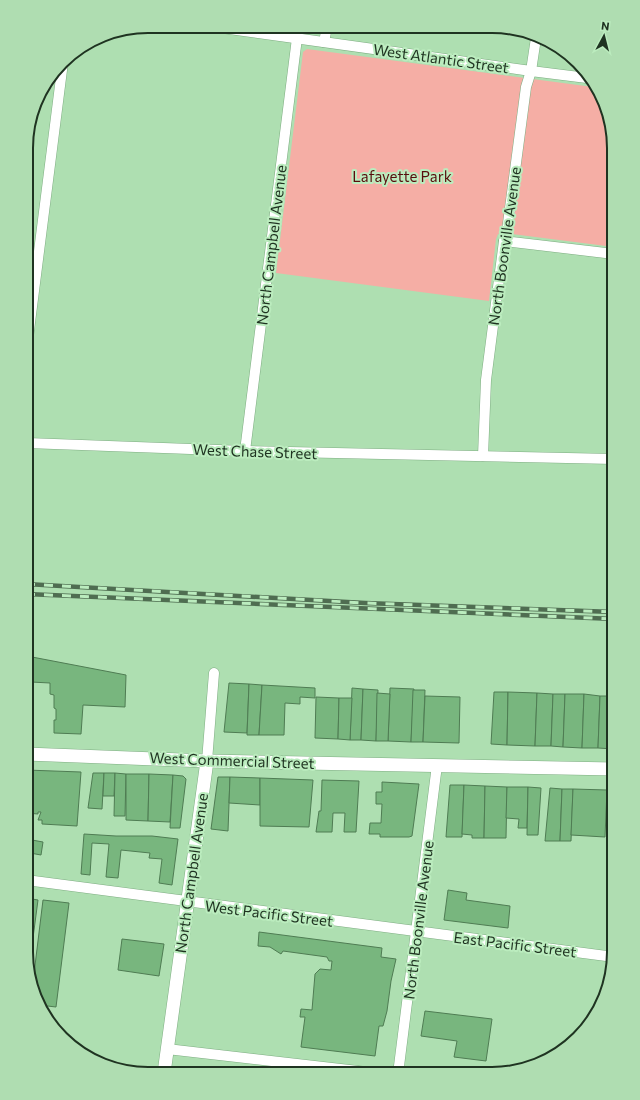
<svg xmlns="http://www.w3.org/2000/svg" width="640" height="1100" font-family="Commissioner,sans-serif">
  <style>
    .green { fill: #f5aea5 }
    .building { fill: #78b67e; stroke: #4f7c53 }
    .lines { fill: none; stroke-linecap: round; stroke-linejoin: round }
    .street-casing { stroke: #7ead82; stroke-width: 11 }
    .secondary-casing { stroke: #7ead82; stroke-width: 14 }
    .street { stroke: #fff; stroke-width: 10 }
    .secondary { stroke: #fff; stroke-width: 13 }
    .rail-casing { stroke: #4f6d51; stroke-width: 4.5 }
    .rail { stroke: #bbecbe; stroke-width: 3; stroke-dasharray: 9; stroke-linecap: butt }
    .labels { text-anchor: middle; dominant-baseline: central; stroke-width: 4; stroke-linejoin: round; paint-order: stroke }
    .street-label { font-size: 15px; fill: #1f3321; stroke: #bbecbe }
    .park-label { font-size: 15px; fill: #570d0d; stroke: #bbecbe }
    .rim { fill: none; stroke: #1f3321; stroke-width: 2 }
  </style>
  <rect width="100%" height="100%" fill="#aedfb1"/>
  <polygon class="green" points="307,49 593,87 607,108 614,148 614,247 505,233 498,234 496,239 489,301 276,273 303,52"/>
  <g class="building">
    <polygon points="32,657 126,675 125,707 83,705 81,734 54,733 54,720 56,720 56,709 54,708 54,695 50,694 50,683 31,682"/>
    <polygon points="229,683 249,684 247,733 224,732"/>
    <polygon points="249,684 262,685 259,735 247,735"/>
    <polygon points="262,685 315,688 315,698 300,697 300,704 285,703 284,735 259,735"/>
    <polygon points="352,688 363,689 361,740 350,740"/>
    <polygon points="390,688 414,689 411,742 388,741"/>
    <polygon points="363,689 378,690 376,741 361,740"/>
    <polygon points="413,690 425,690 423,742 411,742"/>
    <polygon points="494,692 508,692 507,745 491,744"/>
    <polygon points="508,692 537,693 535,746 507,745"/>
    <polygon points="377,693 390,694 388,741 376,741"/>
    <polygon points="537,693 553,694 551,746 535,746"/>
    <polygon points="553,694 565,694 563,747 551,746"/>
    <polygon points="565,694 584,694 582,748 563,747"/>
    <polygon points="584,694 600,696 598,748 582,748"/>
    <polygon points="425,696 460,697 459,743 423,742"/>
    <polygon points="600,696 614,696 614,749 598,748"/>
    <polygon points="316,697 339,698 338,739 315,738"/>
    <polygon points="339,698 352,698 350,740 338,739"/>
    <polygon points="26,770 81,772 77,826 42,824 42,820 38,820 41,812 38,812 38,814 26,813"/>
    <polygon points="93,773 104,773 102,809 88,808"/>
    <polygon points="104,773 115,773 114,796 103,796"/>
    <polygon points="115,773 126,774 125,816 114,816"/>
    <polygon points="126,774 149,774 148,821 126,820"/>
    <polygon points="149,774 173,775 170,822 148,821"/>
    <polygon points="173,775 183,776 186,779 180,828 170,828"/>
    <polygon points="218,777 230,777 228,831 211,829"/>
    <polygon points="230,777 260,778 260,805 229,803"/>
    <polygon points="260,778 313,780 309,827 260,826"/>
    <polygon points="322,780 359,781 356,832 344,832 345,813 333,813 332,832 316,832 319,811 321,811"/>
    <polygon points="382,782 419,784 412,836 409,837 380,837 380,834 369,834 370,823 381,823 382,804 376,804 376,792 382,792"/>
    <polygon points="450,785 464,785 462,837 446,837"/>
    <polygon points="464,785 485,786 484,838 472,838 472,835 462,834"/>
    <polygon points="485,786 507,787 506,838 484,838"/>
    <polygon points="507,787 528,787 527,828 518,828 519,819 506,818"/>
    <polygon points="528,787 541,788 538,835 527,835"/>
    <polygon points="550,788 562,789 560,841 545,841"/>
    <polygon points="562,789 573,789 571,841 560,841"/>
    <polygon points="573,789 607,790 605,837 571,835"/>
    <polygon points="84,834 116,836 152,836 178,839 172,885 159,883 162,859 149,858 150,853 121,850 118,878 106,877 109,844 92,843 90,875 81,874"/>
    <polygon points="32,840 43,842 41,855 30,853"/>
    <polygon points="448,890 467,893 466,900 510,906 508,928 444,920"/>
    <polygon points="26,898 38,900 29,968 26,952"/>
    <polygon points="43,900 69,903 56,1007 39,1005 32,990"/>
    <polygon points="259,932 382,948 381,957 396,959 391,981 387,1011 383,1026 379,1026 375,1056 301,1047 305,1017 300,1017 301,1009 312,1010 315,974 320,969 331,970 332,961 329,961 327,957 283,951 281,954 270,947 258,946"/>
    <polygon points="122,939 164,944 159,976 118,970"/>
    <polygon points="425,1011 492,1019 486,1061 454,1057 457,1041 421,1036"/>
  </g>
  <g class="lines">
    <g class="street-casing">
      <g id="street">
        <polyline points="208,26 531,71 587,78"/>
        <polyline points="324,42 327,27"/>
        <polyline points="504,241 614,254"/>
        <polyline points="27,346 63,62"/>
        <polyline points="27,443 245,451 614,459"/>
        <polyline points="245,451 297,38"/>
        <polyline points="483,456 486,380 504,241 507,231 526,87 531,71 536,38"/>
        <polyline points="207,761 214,673"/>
        <polyline points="26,880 614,957"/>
        <polyline points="167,1049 384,1074"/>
        <polyline points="398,1074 437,765"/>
      </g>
    </g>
    <g class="secondary-casing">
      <g id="secondary">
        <polyline points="26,754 207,761 614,769"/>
        <polyline points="164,1073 207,761"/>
      </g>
    </g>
    <use href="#street" class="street"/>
    <use href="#secondary" class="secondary"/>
    <g class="rail-casing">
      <g id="rail">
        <polyline points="26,584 365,603 614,612"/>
        <polyline points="26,594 614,619"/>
      </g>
    </g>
    <use href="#rail" class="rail"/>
  </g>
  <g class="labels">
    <g class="street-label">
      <text transform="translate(441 58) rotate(8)">West Atlantic Street</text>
      <text transform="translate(271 245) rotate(-83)">North Campbell Avenue</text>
      <text transform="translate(504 246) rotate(-82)">North Boonville Avenue</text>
      <text transform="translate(255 451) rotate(2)">West Chase Street</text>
      <text transform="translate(232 760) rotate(2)">West Commercial Street</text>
      <text transform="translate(191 873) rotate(-82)">North Campbell Avenue</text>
      <text transform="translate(269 913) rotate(7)">West Pacific Street</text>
      <text transform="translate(418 920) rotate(-83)">North Boonville Avenue</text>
      <text transform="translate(515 944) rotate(7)">East Pacific Street</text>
    </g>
    <g class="park-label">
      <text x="402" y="176">Lafayette Park</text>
    </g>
  </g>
  <path d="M0 0H640V1100H0ZM148 33H492A115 115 0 0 1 607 148V952A115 115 0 0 1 492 1067H148A115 115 0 0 1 33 952V148A115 115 0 0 1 148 33Z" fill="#afddb1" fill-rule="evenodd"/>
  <path class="rim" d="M148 33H492A115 115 0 0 1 607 148V952A115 115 0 0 1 492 1067H148A115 115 0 0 1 33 952V148A115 115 0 0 1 148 33Z"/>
  <g transform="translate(604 36) rotate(7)" stroke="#bbecbe" stroke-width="3" paint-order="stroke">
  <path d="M0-3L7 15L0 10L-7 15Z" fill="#1f3321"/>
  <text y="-6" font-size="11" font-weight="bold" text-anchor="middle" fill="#1f3321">N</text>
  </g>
</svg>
